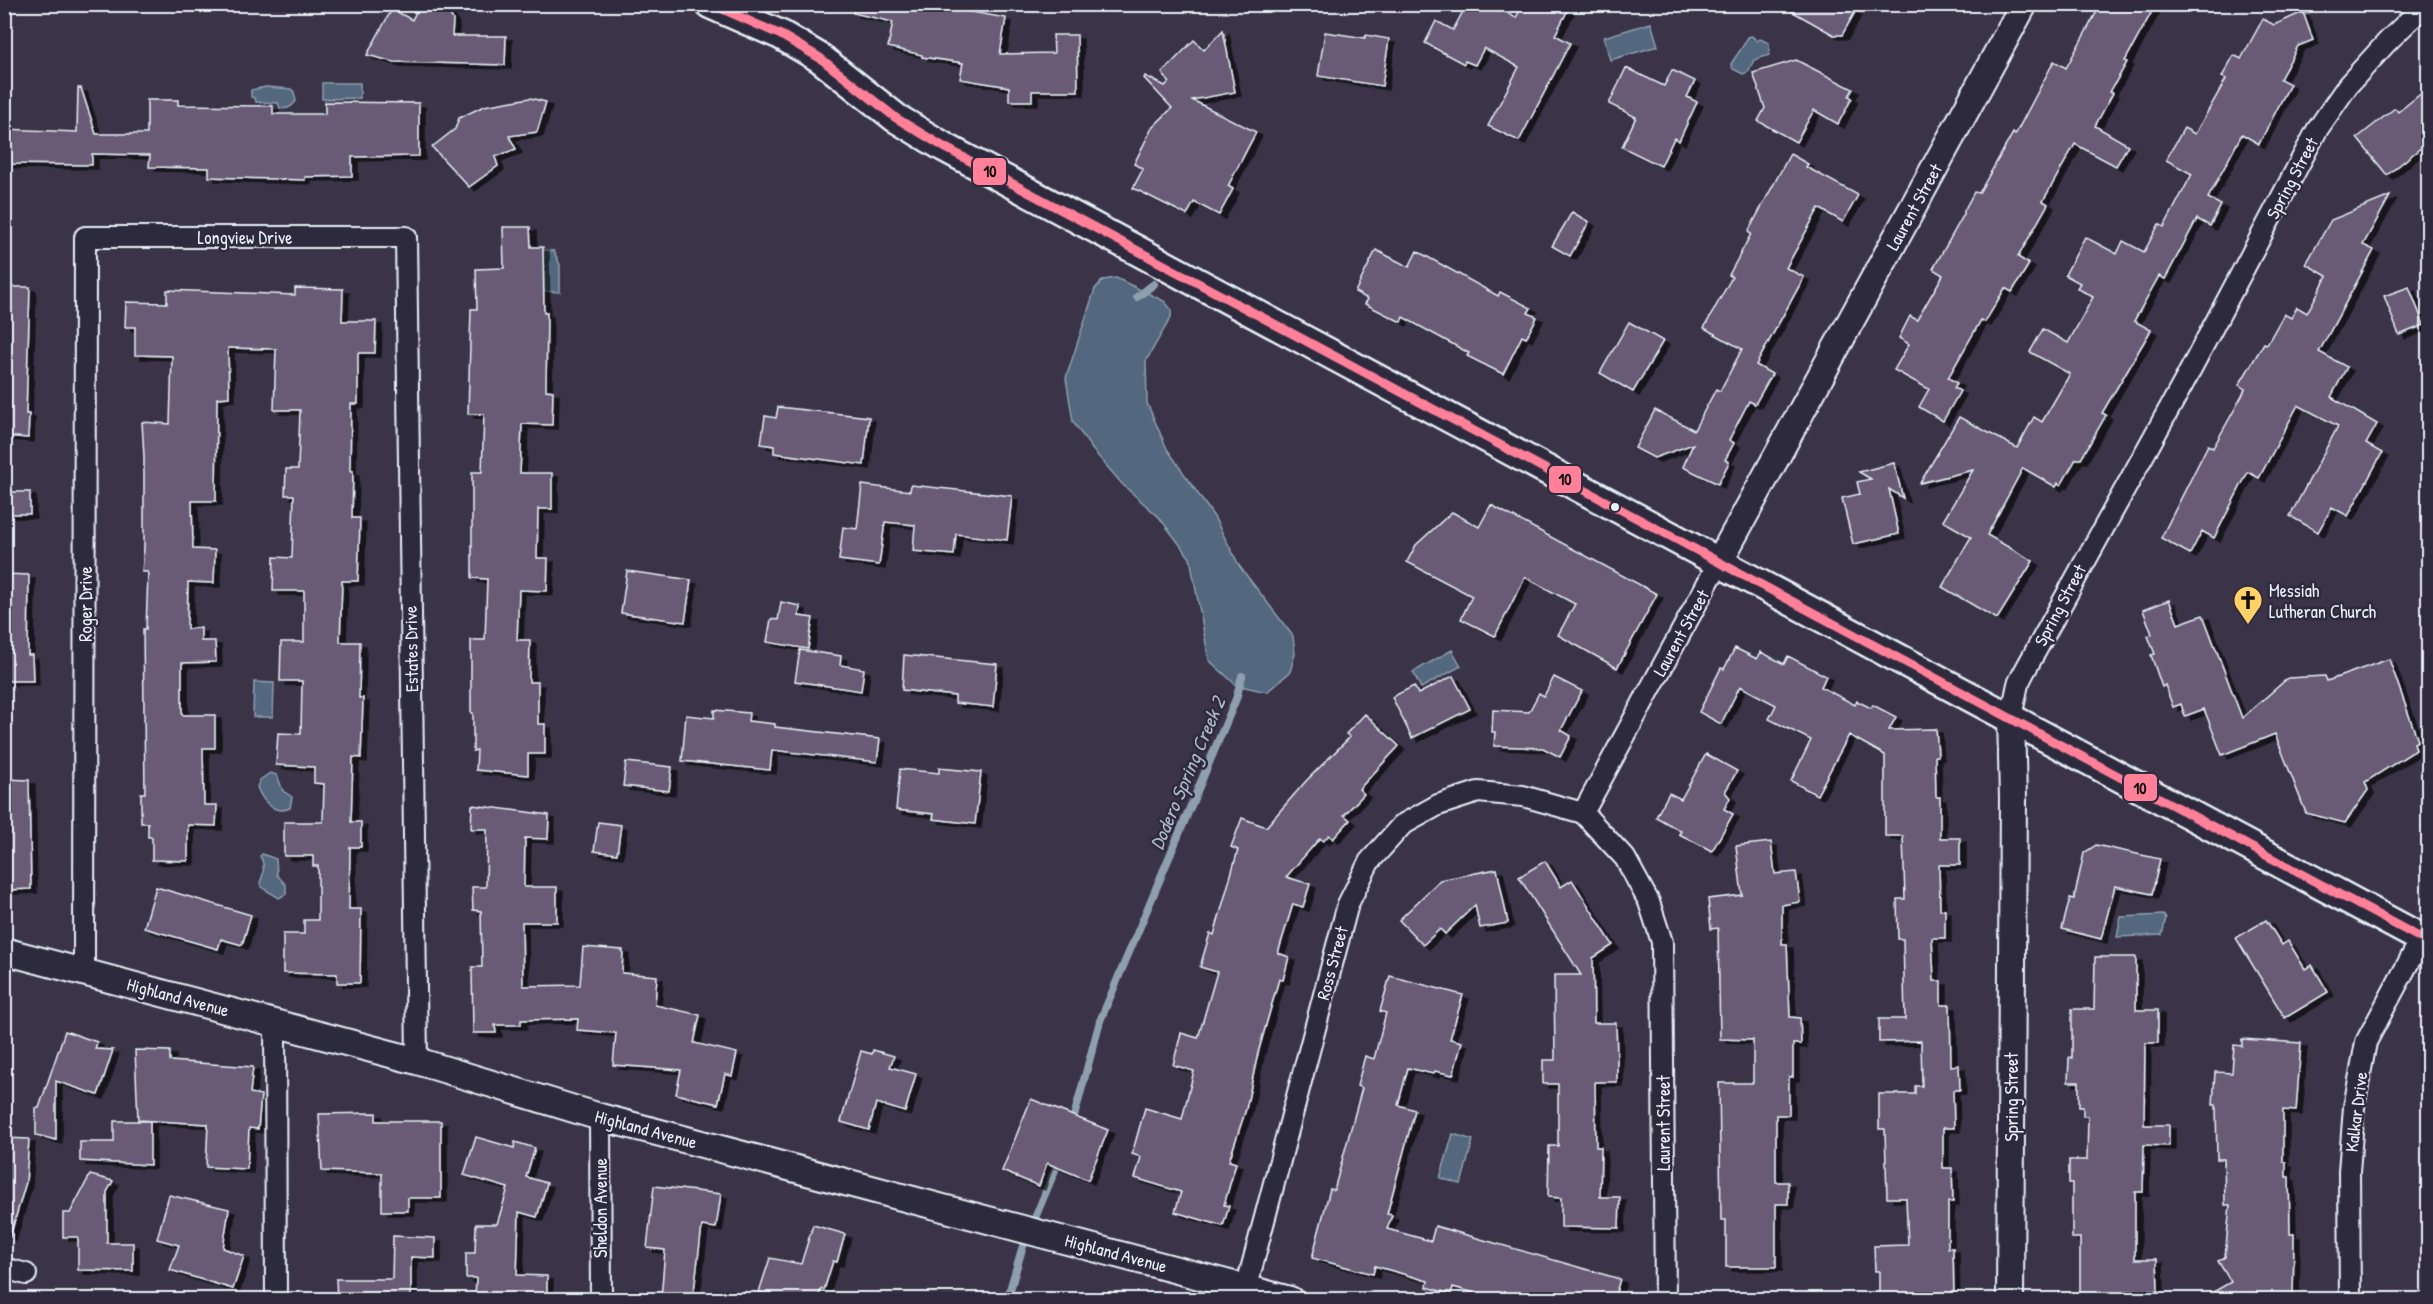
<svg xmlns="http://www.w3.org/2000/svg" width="2433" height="1304" font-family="'Patrick Hand',sans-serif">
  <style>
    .water { fill: #52687e; stroke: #8e9faf; stroke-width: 1.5 }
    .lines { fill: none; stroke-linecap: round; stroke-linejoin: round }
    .stream { stroke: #8e9faf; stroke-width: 8 }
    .building { fill: #695a76; stroke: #e8f1f8; stroke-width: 1.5; filter: url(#shadow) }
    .minor-casing { stroke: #e8f1f8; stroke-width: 24 }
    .tertiary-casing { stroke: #e8f1f8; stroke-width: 30 }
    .secondary-casing { stroke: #e8f1f8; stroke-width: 33 }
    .minor { stroke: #2f2a3d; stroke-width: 20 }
    .tertiary { stroke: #2f2a3d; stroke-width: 26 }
    .secondary { stroke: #2f2a3d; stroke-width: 28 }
    .bus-1-casing { stroke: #2f2a3d; stroke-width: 14 }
    .bus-1 { stroke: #ff8098; stroke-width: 9 }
    .bus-dot { fill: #e8f1f8; stroke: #2f2a3d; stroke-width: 2 }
    .labels { text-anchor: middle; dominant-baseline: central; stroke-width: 5; stroke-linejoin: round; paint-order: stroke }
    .street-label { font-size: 18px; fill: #e8f1f8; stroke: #2f2a3d }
    .poi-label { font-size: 18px; fill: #e8f1f8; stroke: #2f2a3d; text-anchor: start }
    .water-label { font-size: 20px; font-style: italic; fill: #acbac7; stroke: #2f2a3d }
    .line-badge { stroke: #2f2a3d; stroke-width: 2 }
    .pale-badge-label { font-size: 16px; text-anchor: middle; font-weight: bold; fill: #111 }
  </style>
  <defs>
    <filter id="shadow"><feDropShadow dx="6" dy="4" stdDeviation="0" flood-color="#0009"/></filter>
  </defs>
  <rect width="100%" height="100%" fill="#3b3448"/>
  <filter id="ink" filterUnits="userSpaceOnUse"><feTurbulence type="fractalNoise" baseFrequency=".0167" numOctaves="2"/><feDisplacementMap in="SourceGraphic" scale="12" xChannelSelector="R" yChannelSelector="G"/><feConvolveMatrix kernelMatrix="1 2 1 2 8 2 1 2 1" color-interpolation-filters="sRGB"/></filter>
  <g filter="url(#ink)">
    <g class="water">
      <polygon points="1651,23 1658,46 1610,60 1604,37"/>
      <path d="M 1752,36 L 1757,41 L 1760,39 L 1769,43 L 1769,55 L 1754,60 L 1748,72 L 1743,74 L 1733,69 L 1731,64 C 1737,54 1744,46 1748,37 Z"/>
      <polygon points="322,83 360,83 360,98 322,99"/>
      <path d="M 266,87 L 291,89 L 294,92 L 296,101 C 292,107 287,110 280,108 L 278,103 L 256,102 L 255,98 L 251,97 L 251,90 Z"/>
      <polygon points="540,250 554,251 560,265 560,292 540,291"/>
      <polygon points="1116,278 1164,301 1171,309 1171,317 1146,361 1147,403 1167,449 1214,517 1240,567 1293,636 1295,654 1290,672 1267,692 1236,685 1209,660 1190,558 1159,517 1123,485 1092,449 1073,422 1066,378 1095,289 1103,280"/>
      <polygon points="1452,650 1461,666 1421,688 1413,672"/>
      <polygon points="254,682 274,683 273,717 253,717"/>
      <path d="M 270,773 L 277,775 L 283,791 L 292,797 L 290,808 C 274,815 262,801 257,787 L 260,780 Z"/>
      <path d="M 262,854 L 276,859 L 277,875 L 286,885 L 286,894 L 279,898 L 261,887 L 260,883 C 264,875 265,864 260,856 Z"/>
      <polygon points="2163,915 2166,918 2162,935 2117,937 2121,917"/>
      <polygon points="1453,1134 1473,1140 1461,1184 1440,1178"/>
    </g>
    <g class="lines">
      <g class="stream">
        <polyline points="2304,4 2306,11"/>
        <polyline points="1137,297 1154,284"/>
        <polyline points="1072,1124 1100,1021 1236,699 1242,676"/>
        <polyline points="1007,1300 1022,1249 1060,1158"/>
      </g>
    </g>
    <g class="building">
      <polygon points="854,4 926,4 1006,18 1000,54 1054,53 1053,35 1077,35 1078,91 1032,91 1032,101 1009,101 1009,87 960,79 963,63 922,57 922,55 888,47 893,22 853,13"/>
      <polygon points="1467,4 1491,4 1516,18 1523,4 1571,4 1555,35 1570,43 1519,141 1488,126 1519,67 1484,48 1475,65 1465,61 1464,64 1425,43 1436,21 1453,30"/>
      <polygon points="1779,4 1842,4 1855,12 1842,35 1834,35"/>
      <polygon points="2101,4 2156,4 2125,61 2127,62 2110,92 2113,93 2095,126 2128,145 2116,166 2075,144 2043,201 2048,204 2018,257 2029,264 2012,292 2005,288 1985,322 1981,320 1948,378 1957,383 1954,388 1960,391 1943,421 1919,407 1929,389 1894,370 1909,344 1899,338 1910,316 1917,320 1943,275 1933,269 1964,214 1964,211 1974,192 1979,193 2013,133 2015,135 2054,61 2066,68"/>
      <polygon points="419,6 447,8 453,20 452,36 506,36 505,65 394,62 367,55 392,9 412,20"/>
      <polygon points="2303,12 2313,40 2298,46 2280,79 2290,84 2259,144 2242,134 2208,198 2221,205 2210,226 2197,219 2165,279 2159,276 2134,321 2151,330 2102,413 2106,415 2081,459 2076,459 2061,485 2058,483 2056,487 2023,468 1987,535 2033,561 1997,619 1942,587 1971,537 1943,521 1973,470 1920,483 1959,417 2017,448 2034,417 2042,422 2070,374 2030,352 2043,329 2068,343 2093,297 2077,288 2080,283 2065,275 2085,237 2117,254 2123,241 2144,252 2159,224 2164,227 2192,174 2166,160 2184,128 2195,134 2226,79 2222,77 2234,55 2241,59 2263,19 2274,25"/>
      <polygon points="1223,30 1235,92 1192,100 1256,132 1228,186 1233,189 1219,215 1194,202 1187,215 1133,188 1143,169 1134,164 1152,128 1172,108 1144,78 1145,76 1165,86 1169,82 1162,73 1194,40 1204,50"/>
      <polygon points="1325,32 1365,38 1366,35 1389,39 1382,86 1318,76"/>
      <polygon points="1796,60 1853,89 1849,96 1852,98 1838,124 1814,110 1796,142 1758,121 1765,108 1753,73"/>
      <polygon points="1626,68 1664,86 1672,70 1695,81 1687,97 1697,102 1679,141 1674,138 1661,166 1622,147 1636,117 1609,104"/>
      <polygon points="78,88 81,88 96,134 147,134 147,100 178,100 178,105 273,106 273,114 325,114 325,102 419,103 419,156 352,157 352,176 305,177 305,180 209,177 209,168 149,167 150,155 92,154 92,165 4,164 4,129 77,132"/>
      <polygon points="2428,88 2428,142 2387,175 2357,138 2395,108 2398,112"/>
      <polygon points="530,98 546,102 537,132 509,136 516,149 495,157 498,166 469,187 432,147 455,129 459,118 484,106"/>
      <polygon points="1790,154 1808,164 1806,167 1858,195 1843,222 1819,208 1786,268 1804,277 1756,365 1772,374 1755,404 1749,401 1729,440 1734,443 1725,460 1729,462 1718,484 1683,467 1693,444 1654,458 1635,448 1655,410 1694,430 1716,389 1720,391 1742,349 1704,328 1732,277 1729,275 1751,234 1748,232"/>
      <polygon points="2390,196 2363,245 2374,250 2319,352 2347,367 2331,397 2377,424 2366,444 2382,453 2348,516 2332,507 2318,532 2290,516 2338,426 2298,405 2259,478 2248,472 2214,538 2202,531 2190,554 2161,538 2208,445 2213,448 2242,396 2245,389 2239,385 2264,343 2267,344 2284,314 2291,318 2297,307 2307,313 2327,276 2306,264 2331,220"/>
      <polygon points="1572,212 1589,222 1570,256 1552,246"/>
      <polygon points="503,227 530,227 531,247 543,247 544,313 547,313 546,390 553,391 552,425 522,424 520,473 552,473 552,509 538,509 537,558 548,558 547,591 519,590 517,640 530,640 529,682 538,682 538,724 545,724 545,754 528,754 528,775 476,770 477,750 473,751 473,713 471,713 471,640 485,640 487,579 472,578 472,472 482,472 484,414 468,414 471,309 477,309 476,269 504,268"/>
      <polygon points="1376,250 1409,267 1417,251 1498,296 1500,292 1531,308 1528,313 1537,317 1526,338 1522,336 1503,374 1467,356 1469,353 1403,317 1401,322 1365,304 1368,299 1355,292"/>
      <polygon points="4,287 30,287 26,414 29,414 28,438 4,436"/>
      <polygon points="2409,287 2424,325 2399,335 2384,296"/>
      <polygon points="295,288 343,289 342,321 376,321 375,353 358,353 358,404 351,404 350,471 353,471 352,518 360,518 358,581 342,581 340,642 360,642 359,698 363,698 361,758 353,757 351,822 361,822 361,847 350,847 349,909 361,909 360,983 337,983 337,974 283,973 283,934 304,934 304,920 318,920 318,866 313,866 313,856 284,856 284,822 323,822 324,784 314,783 314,767 276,765 278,733 301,734 302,681 280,681 281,642 304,642 304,591 273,591 274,557 292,558 294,495 285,495 286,469 298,469 300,410 274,410 276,349 228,348 229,397 217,398 216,501 192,501 193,549 215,550 214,583 188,582 187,629 201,628 201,641 215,641 216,662 182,663 182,715 215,715 215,748 203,748 204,805 217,805 216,826 188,825 188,861 152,860 152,837 148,837 148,823 141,823 141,793 145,793 143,629 146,629 148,572 142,572 144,548 144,457 142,422 170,424 172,356 135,355 135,327 125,327 126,302 167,303 167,290 295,295"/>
      <polygon points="1629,322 1663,341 1633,392 1600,373"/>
      <polygon points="778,407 869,417 864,465 774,453 774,446 761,444 765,416 776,418"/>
      <polygon points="1894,463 1903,498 1889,489 1899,534 1853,544 1842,498 1860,494 1857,482 1871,479 1859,472"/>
      <polygon points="862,485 910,491 911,485 1012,496 1007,540 956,534 954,555 913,551 915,525 885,522 879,565 839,560 843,527 857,529"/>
      <rect x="4" y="492" width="26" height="22"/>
      <polygon points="1491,505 1657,594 1617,668 1558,635 1575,604 1525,577 1495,636 1461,619 1472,596 1407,562 1416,545 1452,512 1479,527"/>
      <polygon points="627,571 691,580 685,622 621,613"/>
      <polygon points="4,574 29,575 28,655 32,655 33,681 4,681"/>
      <polygon points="2169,600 2178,624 2203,615 2242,718 2288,678 2325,676 2327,681 2389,659 2418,741 2414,743 2416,750 2365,782 2368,790 2345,823 2306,813 2275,734 2222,755 2204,709 2185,716 2181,704 2173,707 2165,685 2162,687 2151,655 2155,654 2148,636 2152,634 2143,610"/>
      <polygon points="781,602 800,606 799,616 813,618 808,649 767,642 771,619 778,620"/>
      <polygon points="1735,648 1757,659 1761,652 1784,664 1788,656 1826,676 1821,687 1855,705 1857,701 1871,708 1873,705 1896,717 1889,730 1936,729 1938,756 1935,756 1936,797 1940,797 1940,838 1960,838 1960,865 1939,865 1940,910 1945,909 1945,938 1932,938 1934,981 1941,981 1941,1005 1950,1005 1951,1066 1959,1065 1960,1090 1953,1090 1954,1128 1943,1128 1943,1168 1952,1168 1953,1202 1948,1202 1948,1248 1953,1248 1954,1299 1879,1299 1879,1271 1875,1271 1874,1246 1908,1245 1906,1198 1887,1198 1885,1129 1879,1129 1879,1094 1915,1094 1915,1086 1922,1086 1921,1041 1879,1042 1879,1019 1905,1019 1903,939 1898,939 1897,899 1905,899 1903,836 1885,836 1885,755 1849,735 1817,795 1791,781 1811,740 1769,719 1776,705 1740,686 1721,724 1699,712 1721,668 1724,669"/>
      <polygon points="800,650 841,656 840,665 864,669 861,691 795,681"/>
      <polygon points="904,655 997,664 993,707 955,703 955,696 902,690"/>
      <polygon points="1453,676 1470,709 1412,738 1392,697 1414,686 1418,694"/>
      <polygon points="1554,677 1582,691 1561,730 1571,736 1560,757 1543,748 1494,746 1495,732 1492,732 1493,710 1529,712 1539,693 1544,696"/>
      <polygon points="714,710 749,713 748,721 775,724 775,727 880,739 877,762 772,750 770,770 682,761 686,715 714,718"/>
      <polygon points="1365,714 1399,746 1359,789 1364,794 1344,815 1350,820 1333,839 1329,835 1323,841 1320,838 1286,877 1310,884 1303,907 1293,904 1278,953 1289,957 1283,980 1279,979 1258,1053 1246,1109 1229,1161 1236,1163 1224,1205 1229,1206 1223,1226 1175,1212 1181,1192 1135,1178 1141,1157 1132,1154 1145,1108 1182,1119 1194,1071 1173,1065 1181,1033 1198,1038 1217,972 1200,967 1210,933 1214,935 1238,850 1231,847 1242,818 1266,827 1306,781 1350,737 1346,734"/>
      <polygon points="1706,754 1737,771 1725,792 1730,798 1724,809 1733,814 1712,851 1679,834 1681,831 1656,817 1669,793 1681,799"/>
      <polygon points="626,762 672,767 669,791 623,786"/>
      <polygon points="939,768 981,772 975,824 933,819 934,814 896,810 900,769 939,773"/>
      <polygon points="4,779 29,780 31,889 7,890 7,879 4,879"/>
      <polygon points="472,805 549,815 548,839 525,838 524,887 557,887 557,922 522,922 523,986 580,985 583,947 623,950 622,973 657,976 655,1005 700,1015 694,1043 737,1053 732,1076 725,1074 718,1104 676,1094 681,1070 613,1065 616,1033 577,1030 578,1019 521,1020 521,1025 495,1025 496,1033 473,1033 472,967 482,967 481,911 473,910 472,887 486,887 487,829 471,829"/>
      <polygon points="598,822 621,825 617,854 594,851"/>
      <polygon points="1771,842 1775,874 1796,872 1800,902 1782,905 1782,944 1787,944 1790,1017 1800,1018 1801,1044 1793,1044 1793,1077 1789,1077 1789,1115 1776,1115 1776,1182 1788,1182 1788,1204 1776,1204 1776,1267 1726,1267 1726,1220 1721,1220 1719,1083 1753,1083 1753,1040 1720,1039 1718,928 1711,929 1708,899 1742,895 1736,846"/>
      <polygon points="2096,845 2160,859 2152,894 2115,886 2101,939 2062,929 2070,898 2074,899 2084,853"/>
      <polygon points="1545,861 1561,887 1572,880 1613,945 1593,958 1594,1023 1616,1023 1617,1060 1617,1082 1595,1082 1596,1147 1601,1147 1600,1197 1620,1197 1619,1228 1561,1227 1561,1198 1548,1197 1549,1146 1558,1146 1558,1084 1543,1084 1543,1060 1555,1060 1554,975 1581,975 1519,877"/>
      <polygon points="1497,869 1508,923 1480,928 1475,905 1445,934 1440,929 1423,945 1399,920 1440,880"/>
      <polygon points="156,887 251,915 242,945 221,939 218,949 144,928"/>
      <polygon points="2266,920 2282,945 2288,941 2305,969 2312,965 2328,992 2285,1018 2236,938"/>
      <polygon points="2095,957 2136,957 2136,1010 2158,1010 2158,1043 2145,1043 2144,1125 2169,1125 2169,1146 2144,1145 2143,1192 2135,1192 2135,1259 2157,1259 2158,1291 2128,1291 2128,1299 2080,1299 2080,1238 2072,1238 2072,1183 2069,1183 2069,1160 2087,1160 2088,1116 2083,1116 2083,1107 2079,1107 2079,1082 2068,1082 2069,1058 2072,1058 2072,1009 2094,1009"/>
      <polygon points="1390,976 1463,995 1450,1039 1462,1042 1453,1075 1435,1071 1433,1074 1408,1068 1398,1105 1415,1110 1387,1214 1392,1215 1387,1229 1431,1241 1435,1226 1620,1279 1614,1299 1496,1299 1453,1287 1451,1294 1427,1287 1428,1281 1375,1266 1373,1274 1312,1258 1330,1189 1334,1190 1362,1088 1357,1086 1365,1056 1374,1059 1386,1013 1380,1011"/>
      <polygon points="65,1031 97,1042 95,1049 113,1050 98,1095 56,1081 56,1140 36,1135 36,1108 39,1108"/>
      <polygon points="2242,1039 2301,1043 2296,1111 2283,1110 2283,1162 2286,1162 2286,1177 2289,1177 2290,1234 2294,1234 2293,1299 2201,1299 2231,1282 2218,1261 2225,1257 2230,1205 2225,1205 2224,1159 2217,1159 2216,1105 2213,1105 2215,1072 2232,1073 2234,1045 2242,1046"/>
      <polygon points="135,1050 170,1051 170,1061 253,1067 250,1093 261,1095 258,1129 249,1128 247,1169 206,1167 208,1124 138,1120"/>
      <polygon points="873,1050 894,1056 890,1067 916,1074 905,1112 876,1103 869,1130 841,1122 861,1051 872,1054"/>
      <polygon points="1031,1099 1108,1130 1088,1180 1047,1163 1039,1186 1002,1171"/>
      <polygon points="376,1113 376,1121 441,1121 441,1198 408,1198 408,1211 382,1211 382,1173 322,1171 319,1114"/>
      <polygon points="114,1121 150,1121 150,1165 80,1161 80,1142 114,1142"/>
      <polygon points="476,1137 514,1148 515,1142 535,1148 526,1177 547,1183 537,1217 519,1212 517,1275 547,1276 547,1299 475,1299 476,1278 466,1278 466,1253 475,1253 476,1224 497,1224 508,1188 464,1175"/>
      <polygon points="4,1138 29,1139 26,1182 10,1237 4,1236"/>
      <polygon points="90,1175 113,1181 107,1192 107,1243 133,1243 133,1271 78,1270 78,1237 63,1237 63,1213 70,1213"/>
      <polygon points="654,1186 721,1194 716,1228 702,1226 693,1299 661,1299 665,1250 647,1248"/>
      <polygon points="169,1195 229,1209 223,1248 244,1256 233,1289 170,1270 179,1245 157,1239"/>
      <polygon points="813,1225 845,1234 837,1262 833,1261 824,1290 821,1289 818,1299 766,1299 767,1295 759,1292 770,1258 801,1264"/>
      <polygon points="393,1236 435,1238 435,1258 411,1257 411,1299 337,1299 336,1279 392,1279"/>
    </g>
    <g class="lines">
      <g class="minor-casing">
        <g id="minor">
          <polyline points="2011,717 2018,684 2023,674 2184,382 2317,130 2348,85 2387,42 2426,4"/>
          <polyline points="84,972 85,237 406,237 417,1061"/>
          <polyline points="275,1023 276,1300"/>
          <polyline points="600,1117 601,1300"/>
          <polyline points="4,1268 26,1274"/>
          <polyline points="1243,1300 1348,904 1369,862 1402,825 1438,805 1478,792 1523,796 1583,813"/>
          <polyline points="1665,1300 1662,942 1649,902 1625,858 1583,813 1719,562"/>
          <polyline points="2350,1300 2349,1172 2354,1107 2366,1042 2421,939"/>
        </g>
      </g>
      <g class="tertiary-casing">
        <g id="tertiary">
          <polyline points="1719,562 2024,4"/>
          <polyline points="4,951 417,1061 600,1117 1290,1300"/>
          <polyline points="2010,1300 2013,798 2011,717"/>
        </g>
      </g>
      <g class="secondary-casing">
        <polyline id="secondary" points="710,4 781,35 820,58 896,118 944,147 2428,942"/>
      </g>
      <use href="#minor" class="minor"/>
      <use href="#tertiary" class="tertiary"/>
      <use href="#secondary" class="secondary"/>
      <g class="bus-1-casing">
        <polyline id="bus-1" points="711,4 781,35 820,58 896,118 944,147 2428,942"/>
      </g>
      <use href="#bus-1" class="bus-1"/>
    </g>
  </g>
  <defs>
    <g id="church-pin" transform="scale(1.5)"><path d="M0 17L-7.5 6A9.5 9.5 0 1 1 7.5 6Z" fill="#ffd166" stroke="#2f2a3d"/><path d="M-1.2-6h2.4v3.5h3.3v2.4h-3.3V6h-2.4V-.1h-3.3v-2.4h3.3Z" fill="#111"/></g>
  </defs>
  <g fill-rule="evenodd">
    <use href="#church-pin" x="2248" y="600"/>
  </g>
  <circle class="bus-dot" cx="1615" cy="507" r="5"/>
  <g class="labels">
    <g class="street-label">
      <text transform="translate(2292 178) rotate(-62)">Spring Street</text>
      <text transform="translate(1914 207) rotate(-61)">Laurent Street</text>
      <text x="245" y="237">Longview Drive</text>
      <text transform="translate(85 604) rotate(-90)">Roger Drive</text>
      <text transform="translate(2060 605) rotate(-62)">Spring Street</text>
      <text transform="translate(1681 633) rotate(-61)">Laurent Street</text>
      <text transform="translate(411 649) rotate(-91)">Estates Drive</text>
      <text transform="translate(1332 963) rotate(-75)">Ross Street</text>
      <text transform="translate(178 997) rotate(15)">Highland Avenue</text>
      <text transform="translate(2011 1097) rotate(-90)">Spring Street</text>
      <text transform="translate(2356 1112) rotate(-83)">Kalkar Drive</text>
      <text transform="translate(1663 1123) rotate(-90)">Laurent Street</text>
      <text transform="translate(646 1129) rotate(15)">Highland Avenue</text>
      <text transform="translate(600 1208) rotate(-90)">Sheldon Avenue</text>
      <text transform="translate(1116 1253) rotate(15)">Highland Avenue</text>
    </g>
    <g class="poi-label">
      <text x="2269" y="590">Messiah<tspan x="2269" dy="21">Lutheran Church</tspan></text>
    </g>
    <g class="water-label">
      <text transform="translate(1187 773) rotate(-67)">Dodero Spring Creek 2</text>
    </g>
  </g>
  <g class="line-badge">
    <rect x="972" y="157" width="35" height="29" rx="6" fill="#ff8098"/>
    <rect x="1548" y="465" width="34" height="29" rx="6" fill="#ff8098"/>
    <rect x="2123" y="773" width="35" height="29" rx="6" fill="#ff8098"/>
  </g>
  <g class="pale-badge-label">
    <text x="990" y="177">10</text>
    <text x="1565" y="485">10</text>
    <text x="2140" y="794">10</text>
  </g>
  <rect width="2433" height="1304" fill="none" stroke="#2f2a3d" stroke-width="24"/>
  <rect x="12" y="12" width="2409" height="1280" fill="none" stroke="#e8f1f8" stroke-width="2" filter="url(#ink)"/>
</svg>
